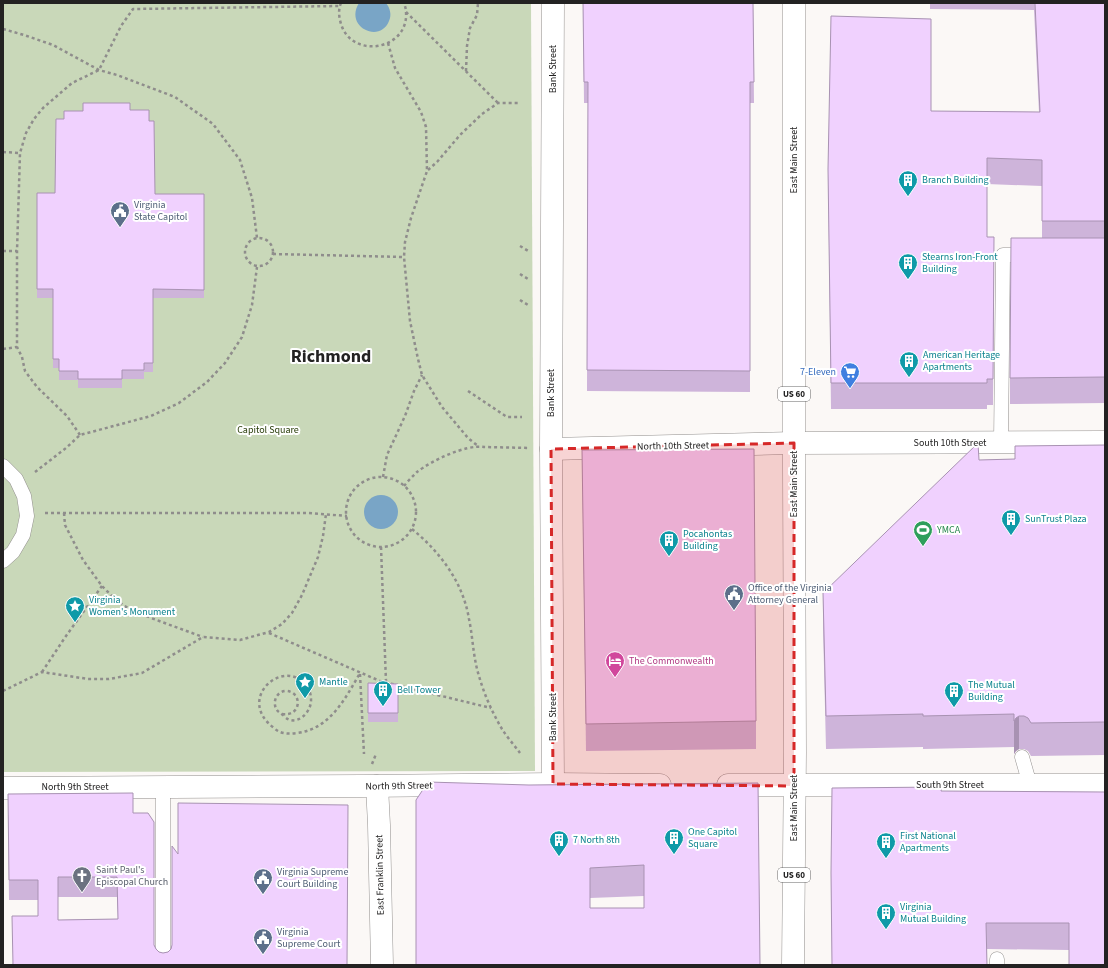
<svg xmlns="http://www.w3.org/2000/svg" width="1108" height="968" font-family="'Source Sans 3',sans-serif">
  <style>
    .green { fill: #c9d8b9 }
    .water { fill: #79a5c6 }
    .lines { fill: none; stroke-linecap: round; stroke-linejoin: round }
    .service-casing { stroke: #93908e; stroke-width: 15 }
    .minor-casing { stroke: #93908e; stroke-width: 23 }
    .tertiary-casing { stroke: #93908e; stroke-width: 23 }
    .primary-casing { stroke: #93908e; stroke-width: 23 }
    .path { stroke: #8f8d8c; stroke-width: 2.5; stroke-dasharray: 3 3; stroke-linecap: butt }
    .service { stroke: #fff; stroke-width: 14 }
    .minor { stroke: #fff; stroke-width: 22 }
    .tertiary { stroke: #fff; stroke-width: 22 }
    .primary { stroke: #fff; stroke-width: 22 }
    .wall { fill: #ceb4da; fill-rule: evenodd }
    .shaded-wall { fill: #a892b2 }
    .building { fill: #f0d1fe; stroke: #a892b2; fill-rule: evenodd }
    .marked { fill: #d62828; fill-opacity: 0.2; stroke: #d62828; stroke-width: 3; stroke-dasharray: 8 5; stroke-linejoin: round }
    .labels { text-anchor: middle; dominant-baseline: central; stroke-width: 4; stroke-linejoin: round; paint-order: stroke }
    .shield { fill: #fff; stroke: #656464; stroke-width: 1 }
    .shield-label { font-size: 9px; font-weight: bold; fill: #232222 }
    .street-label { font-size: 10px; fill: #232222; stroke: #fff }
    .culture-label { font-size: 10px; fill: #0d838f; stroke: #fff; text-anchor: start }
    .service-label { font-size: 10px; fill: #4e5e75; stroke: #fff; text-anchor: start }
    .shop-label { font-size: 10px; fill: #366cbe; stroke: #fff; text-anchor: end }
    .park-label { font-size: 10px; fill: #293d09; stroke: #fff }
    .leisure-label { font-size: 10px; fill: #27864d; stroke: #fff; text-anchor: start }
    .hotel-label { font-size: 10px; fill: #b23c85; stroke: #fff; text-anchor: start }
    .worship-label { font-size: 10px; fill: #5b616d; stroke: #fff; text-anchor: start }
    .town-label { font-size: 18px; font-weight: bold; fill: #232222; stroke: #fff }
  </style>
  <rect width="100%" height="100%" fill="#fbf8f6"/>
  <polygon class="green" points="3,3 531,3 535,771 3,772"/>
  <g class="water">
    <path d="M 359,3 L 386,3 C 390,8 392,15 389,21 C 380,44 344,27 359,3 Z"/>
    <circle cx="381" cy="512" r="17"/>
  </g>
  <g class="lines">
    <g class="service-casing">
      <g id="service">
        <polyline points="1001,442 1003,255 1031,255"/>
        <polyline points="3,466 16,479 24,496 27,516 23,535 13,552 3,561"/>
        <polyline points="1022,757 1030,785"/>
        <polyline points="163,787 163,965"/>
        <polyline points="997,965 997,959"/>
      </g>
    </g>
    <g class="minor-casing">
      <g id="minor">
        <polyline points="553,3 551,449 553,784"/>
        <polyline points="551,449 794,443 1105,442"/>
      </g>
    </g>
    <g class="tertiary-casing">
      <polyline id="tertiary" points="377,786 379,825 382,965"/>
    </g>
    <g class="primary-casing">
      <g id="primary">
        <polyline points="728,785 1105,785"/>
        <polyline points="3,788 364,786 553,784 660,785"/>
        <polyline points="793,965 795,752 794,468 794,3"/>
      </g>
    </g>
    <g class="path">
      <path d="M 341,3 C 338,10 339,17 341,24 C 352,60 409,50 406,12 C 406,9 405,6 404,3"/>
      <polyline points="406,12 498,103"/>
      <polyline points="3,29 24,35 53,45 99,70 117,75 175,97 213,124 240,160 252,198 257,238"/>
      <polyline points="388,43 395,68 421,112 426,127 427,171 411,218 405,242 404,257 410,321 418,359 422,375 442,407 468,438 478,446"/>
      <polyline points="466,71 467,46 470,28 477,15 478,3"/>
      <polyline points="3,152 20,153"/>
      <polyline points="428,170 437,162 460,135 482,114 498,103 518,103"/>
      <circle cx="259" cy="252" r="14"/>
      <polyline points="520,246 530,252"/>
      <polyline points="3,251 17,251"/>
      <polyline points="273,254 404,257"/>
      <polyline points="520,274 528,279"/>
      <polyline points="520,300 528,305"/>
      <polyline points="3,349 17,347"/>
      <polyline points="468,391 507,417 522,417"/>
      <polyline points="80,435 67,416 37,387 25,371 22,357 17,347 17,251 20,153 26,133 34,119 43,108 72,83 99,70 121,26 133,9 339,6"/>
      <polyline points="35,472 66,448 80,435 151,416 179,403 207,382 225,363 242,337 252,305 257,267"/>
      <polyline points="383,477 387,455 405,416 414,391 422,375"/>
      <circle cx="381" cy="512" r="35"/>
      <path d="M 404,486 C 408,481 413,476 417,472 C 431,461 466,444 484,447 L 530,448"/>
      <polyline points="45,513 309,513 347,516"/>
      <polyline points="64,513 65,525 83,560 102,586 111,595 124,606 151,618 203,637"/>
      <path d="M 412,529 C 440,552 463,582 469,619 C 473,638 473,657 479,676 C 484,694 492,712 502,729 C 507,737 514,745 520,753"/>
      <polyline points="381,547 386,682"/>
      <polyline points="269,633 380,681 491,708"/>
      <polyline points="42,672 66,636 102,586"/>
      <polyline points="360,674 364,754"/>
      <polyline points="3,691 42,672 88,679 109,679 142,673 203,637 240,640 269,632 282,624 292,613 302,595 318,557 323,536 326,514"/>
      <path d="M 282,714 C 303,717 302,690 285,691 C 276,692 272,703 277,710 C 278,712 281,713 284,716 C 295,728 312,713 311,699 C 311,694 309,689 306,685 C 283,657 235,699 274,728 C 280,734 288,734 297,733 C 330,729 345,699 360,673"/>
      <polyline points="372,764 376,754"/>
    </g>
    <use href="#service" class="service"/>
    <use href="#minor" class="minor"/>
    <use href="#tertiary" class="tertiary"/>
    <use href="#primary" class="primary"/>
  </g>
  <g class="wall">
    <polygon points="583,3 753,3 754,103 750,103 750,392 587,391 588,103 584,103"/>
    <polygon points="930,3 1105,3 1105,403 1010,404 1010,378 1042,238 1042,186 987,184 987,237 994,263 993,405 987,405 987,409 831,409 828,169 931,111 1039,112 1034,10 930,9"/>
    <polygon points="130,110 149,121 155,194 204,194 204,298 153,298 153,372 144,372 144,379 122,379 122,388 78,388 78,380 59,380 59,368 53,368 53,298 37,298 37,193 55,193 64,119"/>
    <polygon points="1105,445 1105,755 1031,756 1028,751 1024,749 1019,749 1016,751 1014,754 1014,747 923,749 923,747 826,749 823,626 823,593 979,460 1015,459"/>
    <polygon points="582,450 756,721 756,749 586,751"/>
    <polygon points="368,683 398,684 398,722 368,722"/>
    <path d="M 758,783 L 760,965 L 416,965 L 529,785 ZM 644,896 L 644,908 L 590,908 L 590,898 Z"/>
    <polygon points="942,791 1105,792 1069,950 987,949 987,965 832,965 831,873"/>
    <path d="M 133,813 L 154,945 L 156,949 L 159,952 L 163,953 L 168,952 L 171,949 L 172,945 L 178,854 L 347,965 L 12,965 L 38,916 L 38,900 L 9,900 L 8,815 ZM 58,897 L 117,897 L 118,919 L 58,920 Z"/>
  </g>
  <polygon class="shaded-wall" points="1019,716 1019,749 1016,751 1014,754 1014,721 1016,718"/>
  <g class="building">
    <polygon points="583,3 753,3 754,82 750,82 750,371 587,370 588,82 584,82"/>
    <polygon points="1035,3 1105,3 1105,221 1042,221 1042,160 987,158 987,237 994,237 993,379 987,379 987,383 831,383 828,169 831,16 931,19 931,111 1040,112"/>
    <polygon points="83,103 130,103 130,110 149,110 149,121 154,121 155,194 204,194 204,290 153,289 153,363 144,363 144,370 122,370 122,379 78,379 78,371 59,371 59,359 53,359 53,289 37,289 37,193 55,193 56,119 64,119 64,111 83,111"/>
    <polygon points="1011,238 1105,238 1105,377 1010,378"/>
    <polygon points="978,443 979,460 1015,459 1015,446 1105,445 1105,722 1031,723 1028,718 1024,716 1019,716 1016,718 1014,721 1014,714 923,716 923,714 826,716 823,593"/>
    <polygon points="754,449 756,721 586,724 582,450"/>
    <polygon points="368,683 398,684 398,713 368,713"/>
    <path d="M 428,782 L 529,785 L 758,783 L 760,965 L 416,965 L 416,800 ZM 644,865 L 644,908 L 590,908 L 590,868 Z"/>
    <polygon points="942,787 941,791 1105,792 1105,965 1069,965 1069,923 986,923 987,965 832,965 831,873 832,788"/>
    <path d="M 133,793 L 133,813 L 148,813 L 154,822 L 154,945 L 156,949 L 159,952 L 163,953 L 168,952 L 171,949 L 172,945 L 172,846 L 178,854 L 178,803 L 348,805 L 347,965 L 13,965 L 12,916 L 38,916 L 38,880 L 9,880 L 8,794 ZM 58,877 L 117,877 L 118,919 L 58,920 Z"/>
  </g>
  <path class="marked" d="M 794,443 L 794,786 L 553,784 L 551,449 Z"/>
  <defs>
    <g id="building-pin" transform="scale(1)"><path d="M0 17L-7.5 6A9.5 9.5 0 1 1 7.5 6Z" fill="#0f9aa8" stroke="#fff"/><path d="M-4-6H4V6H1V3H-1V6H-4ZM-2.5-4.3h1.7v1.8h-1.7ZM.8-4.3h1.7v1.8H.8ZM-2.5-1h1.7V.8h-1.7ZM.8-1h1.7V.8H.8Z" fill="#fff"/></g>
    <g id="civic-pin" transform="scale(1)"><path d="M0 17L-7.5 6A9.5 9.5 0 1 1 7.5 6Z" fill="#5c6f8a" stroke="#fff"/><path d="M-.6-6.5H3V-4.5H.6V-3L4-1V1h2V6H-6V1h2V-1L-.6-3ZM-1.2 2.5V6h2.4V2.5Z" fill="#fff"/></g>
    <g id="supermarket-pin" transform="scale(1)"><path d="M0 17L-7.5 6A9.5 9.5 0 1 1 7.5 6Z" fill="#3f7fe0" stroke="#fff"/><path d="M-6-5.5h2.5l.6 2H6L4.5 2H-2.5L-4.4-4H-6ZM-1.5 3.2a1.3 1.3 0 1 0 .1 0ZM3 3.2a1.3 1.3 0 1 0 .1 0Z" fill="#fff"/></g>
    <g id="stadium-pin" transform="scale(1)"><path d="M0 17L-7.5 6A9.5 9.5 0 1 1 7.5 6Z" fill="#2e9e5b" stroke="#fff"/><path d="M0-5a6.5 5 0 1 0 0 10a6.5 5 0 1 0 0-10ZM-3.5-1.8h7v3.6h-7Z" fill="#fff"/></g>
    <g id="sight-pin" transform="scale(1)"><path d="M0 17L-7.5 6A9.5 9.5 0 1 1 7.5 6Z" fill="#0f9aa8" stroke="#fff"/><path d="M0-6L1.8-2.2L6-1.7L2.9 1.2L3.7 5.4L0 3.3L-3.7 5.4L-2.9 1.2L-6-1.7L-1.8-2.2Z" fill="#fff"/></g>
    <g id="hotel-pin" transform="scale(1)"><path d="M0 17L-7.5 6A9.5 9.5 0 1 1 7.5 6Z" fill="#d1479c" stroke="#fff"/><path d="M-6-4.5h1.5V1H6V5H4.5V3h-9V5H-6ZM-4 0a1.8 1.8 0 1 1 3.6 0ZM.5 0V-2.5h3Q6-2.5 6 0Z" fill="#fff"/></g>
    <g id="church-pin" transform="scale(1)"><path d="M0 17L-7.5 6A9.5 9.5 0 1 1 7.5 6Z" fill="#6b7280" stroke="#fff"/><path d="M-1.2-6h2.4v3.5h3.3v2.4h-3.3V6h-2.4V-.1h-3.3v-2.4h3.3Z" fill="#fff"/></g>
  </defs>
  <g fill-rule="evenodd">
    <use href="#building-pin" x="908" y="180"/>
    <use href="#civic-pin" x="120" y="211"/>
    <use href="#building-pin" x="908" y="263"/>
    <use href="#building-pin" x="909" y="361"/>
    <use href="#supermarket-pin" x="850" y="372"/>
    <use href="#building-pin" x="1011" y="519"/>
    <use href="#stadium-pin" x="923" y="530"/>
    <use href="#building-pin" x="669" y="540"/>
    <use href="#civic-pin" x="734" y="594"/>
    <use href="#sight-pin" x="75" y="606"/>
    <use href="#hotel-pin" x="615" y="661"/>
    <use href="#sight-pin" x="305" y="682"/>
    <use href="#building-pin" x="383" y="690"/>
    <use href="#building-pin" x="954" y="691"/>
    <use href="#building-pin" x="674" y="838"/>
    <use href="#building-pin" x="559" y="840"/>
    <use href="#building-pin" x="886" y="842"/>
    <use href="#church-pin" x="82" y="876"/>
    <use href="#civic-pin" x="263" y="878"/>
    <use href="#building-pin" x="886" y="913"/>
    <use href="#civic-pin" x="263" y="938"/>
  </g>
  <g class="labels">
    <g class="shield">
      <rect x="778" y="387" width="32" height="14" rx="3"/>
      <rect x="778" y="868" width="32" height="14" rx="3"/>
    </g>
    <g class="shield-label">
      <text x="794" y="394">US 60</text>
      <text x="794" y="875">US 60</text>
    </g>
    <g class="street-label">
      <text transform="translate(553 69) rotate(-90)">Bank Street</text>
      <text transform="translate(794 160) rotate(-90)">East Main Street</text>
      <text transform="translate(551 393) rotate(-90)">Bank Street</text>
      <text x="950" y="443">South 10th Street</text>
      <text transform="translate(673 446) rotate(-1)">North 10th Street</text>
      <text transform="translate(794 484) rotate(-90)">East Main Street</text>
      <text transform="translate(553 717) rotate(-90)">Bank Street</text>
      <text x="950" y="785">South 9th Street</text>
      <text transform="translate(399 786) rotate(-1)">North 9th Street</text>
      <text x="75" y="787">North 9th Street</text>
      <text transform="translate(794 808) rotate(-90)">East Main Street</text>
      <text transform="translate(380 875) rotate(-91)">East Franklin Street</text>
    </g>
    <g class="culture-label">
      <text x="922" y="180">Branch Building</text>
      <text x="922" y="257">Stearns Iron-Front<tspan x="922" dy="12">Building</tspan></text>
      <text x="923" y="355">American Heritage<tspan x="923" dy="12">Apartments</tspan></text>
      <text x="1025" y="519">SunTrust Plaza</text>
      <text x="683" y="534">Pocahontas<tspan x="683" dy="12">Building</tspan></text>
      <text x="89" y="600">Virginia<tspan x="89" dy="12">Women's Monument</tspan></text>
      <text x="319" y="682">Mantle</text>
      <text x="968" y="685">The Mutual<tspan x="968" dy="12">Building</tspan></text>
      <text x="397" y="690">Bell Tower</text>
      <text x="688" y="832">One Capitol<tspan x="688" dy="12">Square</tspan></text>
      <text x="900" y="836">First National<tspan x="900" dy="12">Apartments</tspan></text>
      <text x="573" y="840">7 North 8th</text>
      <text x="900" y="907">Virginia<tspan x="900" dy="12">Mutual Building</tspan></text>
    </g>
    <g class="service-label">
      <text x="134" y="205">Virginia<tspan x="134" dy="12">State Capitol</tspan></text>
      <text x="748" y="588">Office of the Virginia<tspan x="748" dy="12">Attorney General</tspan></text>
      <text x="277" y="872">Virginia Supreme<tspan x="277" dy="12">Court Building</tspan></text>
      <text x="277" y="932">Virginia<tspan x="277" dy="12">Supreme Court</tspan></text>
    </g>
    <g class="shop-label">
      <text x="836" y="372">7-Eleven</text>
    </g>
    <g class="park-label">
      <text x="268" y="430">Capitol Square</text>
    </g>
    <g class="leisure-label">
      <text x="937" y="530">YMCA</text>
    </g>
    <g class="hotel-label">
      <text x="629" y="661">The Commonwealth</text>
    </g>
    <g class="worship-label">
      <text x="96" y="870">Saint Paul's<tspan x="96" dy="12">Episcopal Church</tspan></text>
    </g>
    <g class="town-label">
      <text x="331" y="356">Richmond</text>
    </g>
  </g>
  <rect width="1108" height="968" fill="none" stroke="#232222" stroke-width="8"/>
</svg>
